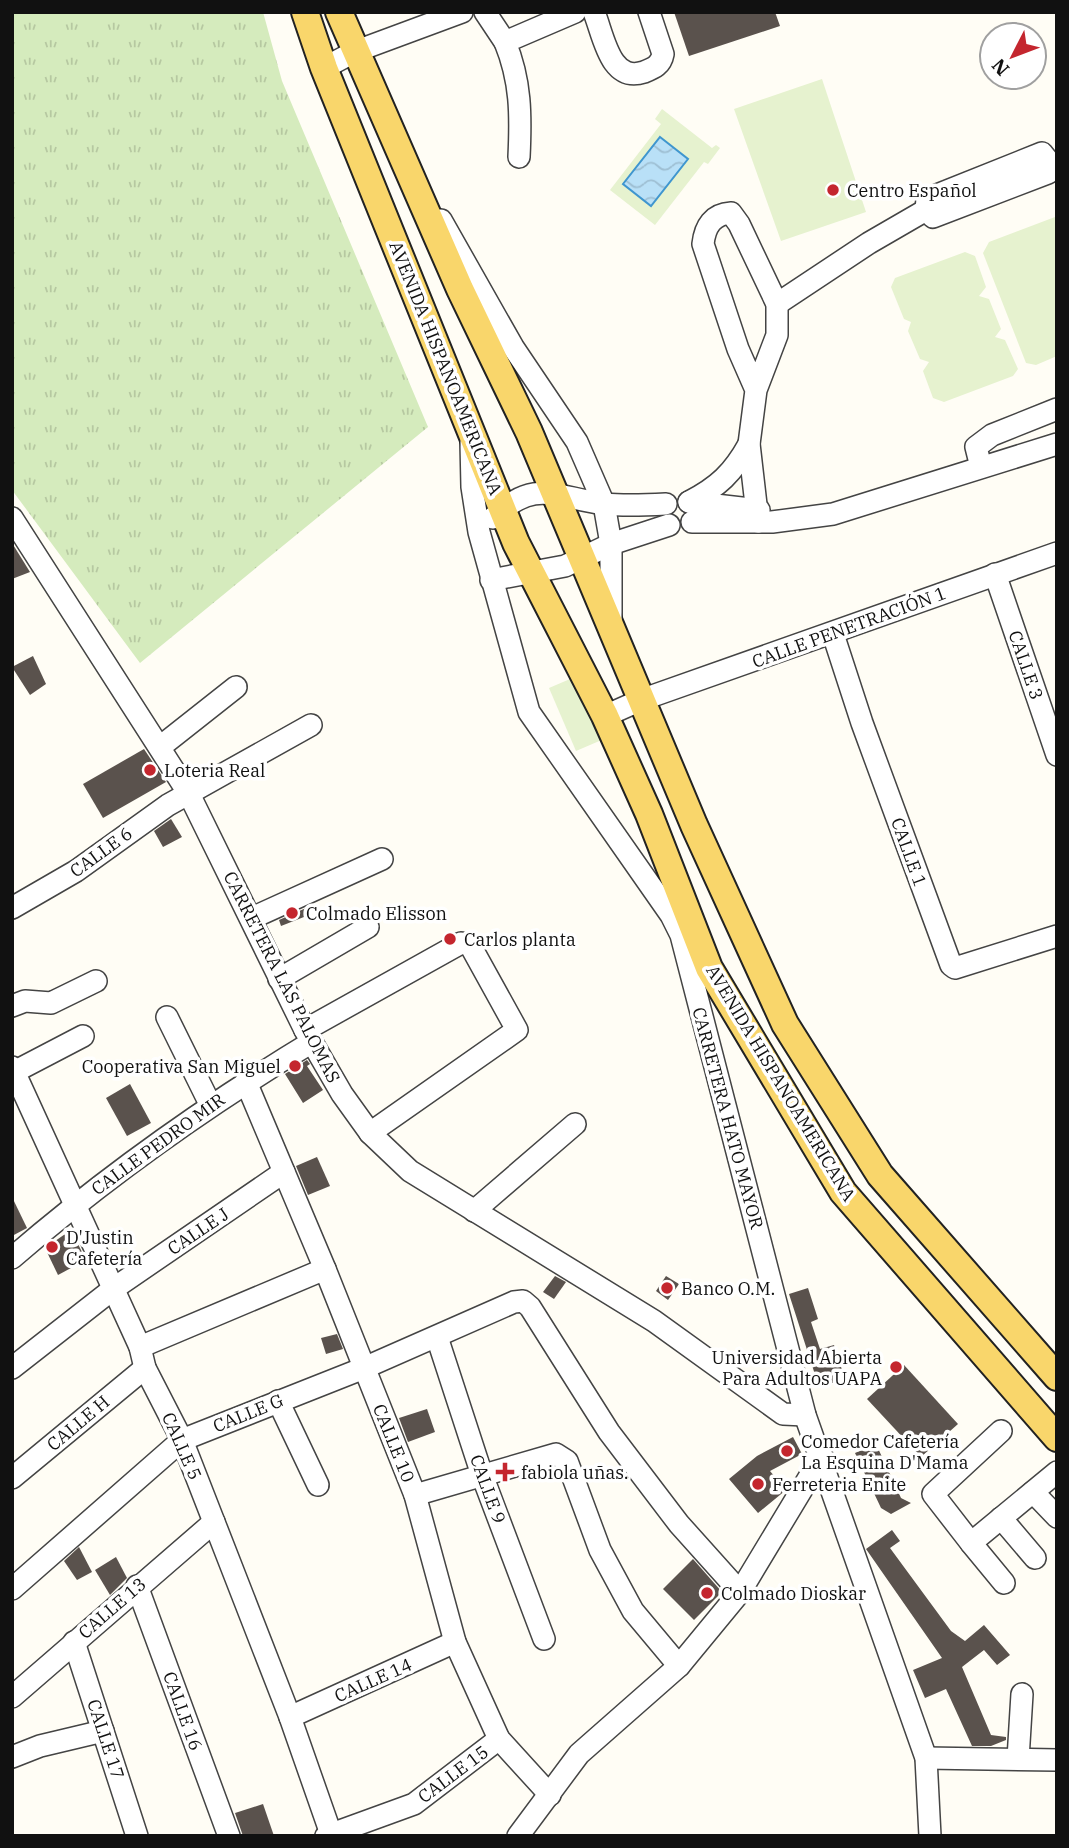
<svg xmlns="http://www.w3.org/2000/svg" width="1069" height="1848" font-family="'IBM Plex Serif',serif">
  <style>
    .grass { fill: url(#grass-tufts) }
    .pitch { fill: #e6f2cf }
    .water { fill: url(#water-waves); stroke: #3f96cf; stroke-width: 2 }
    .building { fill: #5a524d }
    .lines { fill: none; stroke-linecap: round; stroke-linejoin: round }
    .minor-casing { stroke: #444; stroke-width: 24 }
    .major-casing { stroke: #222; stroke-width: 30 }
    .minor { stroke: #fff; stroke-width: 21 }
    .major { stroke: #f9d66b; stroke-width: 26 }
    .poi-dot { fill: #c4262e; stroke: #fff; stroke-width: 2.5 }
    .labels { text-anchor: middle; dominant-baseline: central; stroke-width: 7; stroke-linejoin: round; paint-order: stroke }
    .poi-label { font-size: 18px; fill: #111; stroke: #fff; text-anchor: start }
    .street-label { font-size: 18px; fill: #111; stroke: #fff }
  </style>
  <defs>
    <pattern id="grass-tufts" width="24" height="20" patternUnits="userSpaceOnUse" patternTransform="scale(1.75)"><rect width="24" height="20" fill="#d5ebbd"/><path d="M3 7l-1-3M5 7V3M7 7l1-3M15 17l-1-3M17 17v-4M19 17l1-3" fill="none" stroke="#b6c8a1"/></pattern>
    <pattern id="water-waves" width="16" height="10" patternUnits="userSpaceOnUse" patternTransform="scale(1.75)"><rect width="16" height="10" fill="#b9e0f7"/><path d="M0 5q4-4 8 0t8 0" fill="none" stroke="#9ebfd3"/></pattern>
  </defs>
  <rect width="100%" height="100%" fill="#fffdf5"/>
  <polygon class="grass" points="12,12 263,12 282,81 428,427 140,663 12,490"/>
  <g class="pitch">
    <polygon points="822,79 866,212 781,241 734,109"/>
    <polygon points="662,109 712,148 716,145 720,148 708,164 704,162 655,225 610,190 661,124 655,119"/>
    <polygon points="1055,217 1057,356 1036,365 1026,363 983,253 989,242"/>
    <polygon points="965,252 975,256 986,287 979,296 989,299 1001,329 995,337 1005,340 1018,369 1013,376 944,402 933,398 923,371 929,362 920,359 908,331 911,322 904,319 891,287 895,278"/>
    <polygon points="577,676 604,739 576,751 549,688"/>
  </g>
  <polygon class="water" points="660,137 688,159 651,206 623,184"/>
  <g class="building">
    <polygon points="674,12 775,12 780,26 689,56"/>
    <polygon points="12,543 30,572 12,579"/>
    <polygon points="33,656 46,684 30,695 12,667"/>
    <polygon points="144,749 166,782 103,818 83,784"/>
    <polygon points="171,819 182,837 163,847 154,831"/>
    <polygon points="306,908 309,915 281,926 279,920"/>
    <polygon points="307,1060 310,1064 307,1066 323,1090 303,1103 285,1074"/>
    <polygon points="130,1084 151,1123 127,1136 106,1098"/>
    <polygon points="317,1157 330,1186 308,1195 296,1166"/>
    <polygon points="12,1197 27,1228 12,1236"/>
    <polygon points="71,1230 86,1260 58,1275 45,1248"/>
    <polygon points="555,1276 566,1282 554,1299 543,1292"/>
    <polygon points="666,1276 679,1284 668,1300 656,1291"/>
    <polygon points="808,1288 818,1319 811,1322 820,1349 834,1345 845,1379 819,1387 789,1294"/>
    <polygon points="337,1334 343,1349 326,1354 321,1338"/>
    <polygon points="904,1365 958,1424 921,1457 867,1399"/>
    <polygon points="427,1409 435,1432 408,1442 399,1418"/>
    <polygon points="793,1437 802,1454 770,1471 786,1490 758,1513 729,1479 757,1456"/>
    <polygon points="876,1444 901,1498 911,1503 891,1514 881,1508 855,1453"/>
    <polygon points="892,1530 900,1541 890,1548 951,1631 965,1641 984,1625 1010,1655 997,1665 984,1650 962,1667 991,1735 1006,1737 1006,1740 991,1746 972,1746 946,1689 925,1698 913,1670 942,1658 866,1549"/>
    <polygon points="79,1547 92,1572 77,1580 64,1561"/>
    <polygon points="116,1557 127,1578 110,1595 95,1570"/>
    <polygon points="693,1559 722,1592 694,1620 663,1589"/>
    <polygon points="263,1804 274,1836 243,1836 235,1813"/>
  </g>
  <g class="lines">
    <g class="minor-casing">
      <g id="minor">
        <polyline points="485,12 505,42"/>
        <path d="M 594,12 C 604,37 610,83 644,72 C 654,68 661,65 663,54 L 649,12"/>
        <polyline points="324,68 354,52 462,12"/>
        <polygon points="1042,153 1050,163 1048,173 933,217 926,210 927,199"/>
        <path d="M 519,157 C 521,115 521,81 505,42 L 575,12"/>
        <polyline points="441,220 513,347 577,442 604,504 611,544 611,623"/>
        <polyline points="777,304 869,243 926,210"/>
        <path d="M 756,390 L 738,349 L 703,244 C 705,226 713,214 731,213 L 739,224 L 777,304 L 777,335 L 756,390 L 749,444 L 758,522"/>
        <polyline points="471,442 472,487 479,532 529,712 671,915 681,935 805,1415 926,1758 930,1836"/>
        <polyline points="981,467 976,447 992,435 1057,409"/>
        <polyline points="689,502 759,510"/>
        <path d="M 689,502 C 718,487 733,473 749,444"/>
        <polyline points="12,518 189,794 305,1030 342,1094 370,1133 410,1171 654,1321 783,1414 805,1415"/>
        <path d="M 493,518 C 535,477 556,498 605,504 C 625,506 646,505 666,504"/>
        <polyline points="692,522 772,522 833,514 1057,444"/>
        <polyline points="995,574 1057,755"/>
        <polyline points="491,580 565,566 611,544 669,525"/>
        <polyline points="833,634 862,723 951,965 955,968 1057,936"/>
        <polyline points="605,716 641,700 1057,553"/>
        <polyline points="160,747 236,687"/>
        <polyline points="12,908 76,871 168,805 311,725"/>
        <polyline points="252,918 382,859"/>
        <polyline points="279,979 368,927"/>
        <polyline points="12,1006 25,1001 51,1003 96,981"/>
        <polyline points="167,1017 210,1104"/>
        <polyline points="305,1030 461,943 470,945 517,1030 370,1133"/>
        <polyline points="12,1067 140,1347 145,1368 182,1440 214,1522 290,1717 331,1834"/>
        <polyline points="14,1072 83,1036"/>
        <polyline points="246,1082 325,1269 415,1495 455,1642 499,1739 550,1795"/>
        <polyline points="474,1211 575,1124"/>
        <path d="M 12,1258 C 106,1177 206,1106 312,1042"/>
        <polyline points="437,1337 482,1475 544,1639"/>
        <polyline points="140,1347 325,1269"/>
        <polyline points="12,1368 113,1289 284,1172"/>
        <polyline points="278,1401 318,1485"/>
        <polyline points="1001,1431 933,1494 971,1543 1057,1472"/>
        <polyline points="12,1478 145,1368"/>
        <polyline points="1033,1492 1057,1517"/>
        <polyline points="415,1495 556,1454 567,1461 600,1550 633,1611 679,1666"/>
        <polyline points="1001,1518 1035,1558"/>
        <polyline points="971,1543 1004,1583"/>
        <polyline points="137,1586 229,1836"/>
        <polyline points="12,1589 182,1440 364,1368 514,1302 523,1301 530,1307 609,1432 679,1524 740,1592"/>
        <polyline points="74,1642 137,1836"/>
        <polyline points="12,1697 214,1522"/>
        <polyline points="290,1717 455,1642"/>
        <polyline points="12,1757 40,1746 103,1731"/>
        <polyline points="926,1758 1057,1760"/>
        <polyline points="1018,1759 1022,1694"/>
        <polyline points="326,1836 414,1804 499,1739"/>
        <polyline points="518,1836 579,1754 679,1666 740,1592 822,1456"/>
      </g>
    </g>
    <g class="major-casing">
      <g id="major">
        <polyline points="305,12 324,68 516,543 605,716 649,814 709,968 843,1192 1057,1438"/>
        <polyline points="339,12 460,289 529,432 694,825 785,1024 880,1175 1057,1377"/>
      </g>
    </g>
    <use href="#minor" class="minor"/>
    <use href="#major" class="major"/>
  </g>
  <g class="poi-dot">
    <circle cx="833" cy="190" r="7"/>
    <circle cx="150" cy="770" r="7"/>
    <circle cx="292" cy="913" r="7"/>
    <circle cx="450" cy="939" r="7"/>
    <circle cx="295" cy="1066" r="7"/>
    <circle cx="52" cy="1247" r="7"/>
    <circle cx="667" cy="1288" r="7"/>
    <circle cx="896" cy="1367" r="7"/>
    <circle cx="787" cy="1451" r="7"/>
    <path d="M501.5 1461.5h7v7h7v7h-7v7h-7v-7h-7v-7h7z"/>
    <circle cx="758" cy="1484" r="7"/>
    <circle cx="707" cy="1593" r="7"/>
  </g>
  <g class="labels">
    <g class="poi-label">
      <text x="847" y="190">Centro Español</text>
      <text x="164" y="770">Loteria Real</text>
      <text x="306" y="913">Colmado Elisson</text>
      <text x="464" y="939">Carlos planta</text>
      <text x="281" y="1066" text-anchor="end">Cooperativa San Miguel</text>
      <text x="66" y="1237">D'Justin<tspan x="66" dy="21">Cafetería</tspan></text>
      <text x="681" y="1288">Banco O.M.</text>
      <text x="882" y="1357" text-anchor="end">Universidad Abierta<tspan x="882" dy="21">Para Adultos UAPA</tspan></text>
      <text x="801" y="1441">Comedor Cafetería<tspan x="801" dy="21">La Esquina D'Mama</tspan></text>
      <text x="521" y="1472">fabiola uñas.</text>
      <text x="772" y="1484">Ferreteria Enite</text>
      <text x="721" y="1593">Colmado Dioskar</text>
    </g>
    <g class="street-label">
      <text transform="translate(446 368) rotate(68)">AVENIDA HISPANOAMERICANA</text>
      <text transform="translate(849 627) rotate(-20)">CALLE PENETRACIÓN 1</text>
      <text transform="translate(1026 665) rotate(71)">CALLE 3</text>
      <text transform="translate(101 852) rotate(-36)">CALLE 6</text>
      <text transform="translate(909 852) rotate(70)">CALLE 1</text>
      <text transform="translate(282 977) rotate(63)">CARRETERA LAS PALOMAS</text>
      <text transform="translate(781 1083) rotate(59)">AVENIDA HISPANOAMERICANA</text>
      <text transform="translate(728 1118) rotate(75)">CARRETERA HATO MAYOR</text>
      <text transform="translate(158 1144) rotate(-36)">CALLE PEDRO MIR</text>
      <text transform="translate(198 1231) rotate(-34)">CALLE J</text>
      <text transform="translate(248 1413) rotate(-22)">CALLE G</text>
      <text transform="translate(78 1423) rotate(-40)">CALLE H</text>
      <text transform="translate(394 1443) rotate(68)">CALLE 10</text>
      <text transform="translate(182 1446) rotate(66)">CALLE 5</text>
      <text transform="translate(488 1489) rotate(70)">CALLE 9</text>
      <text transform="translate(112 1608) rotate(-41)">CALLE 13</text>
      <text transform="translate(373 1680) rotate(-24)">CALLE 14</text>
      <text transform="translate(183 1711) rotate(70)">CALLE 16</text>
      <text transform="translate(106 1739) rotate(72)">CALLE 17</text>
      <text transform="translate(453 1774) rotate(-37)">CALLE 15</text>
    </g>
  </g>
  <rect width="1069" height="1848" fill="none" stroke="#111111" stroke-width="28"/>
  <g transform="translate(1013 56) rotate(228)"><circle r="33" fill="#ffffff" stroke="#a0a0a0" stroke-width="2"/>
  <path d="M0-5L12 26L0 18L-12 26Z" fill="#c4262e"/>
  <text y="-10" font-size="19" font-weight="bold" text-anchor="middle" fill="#111111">N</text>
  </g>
</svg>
